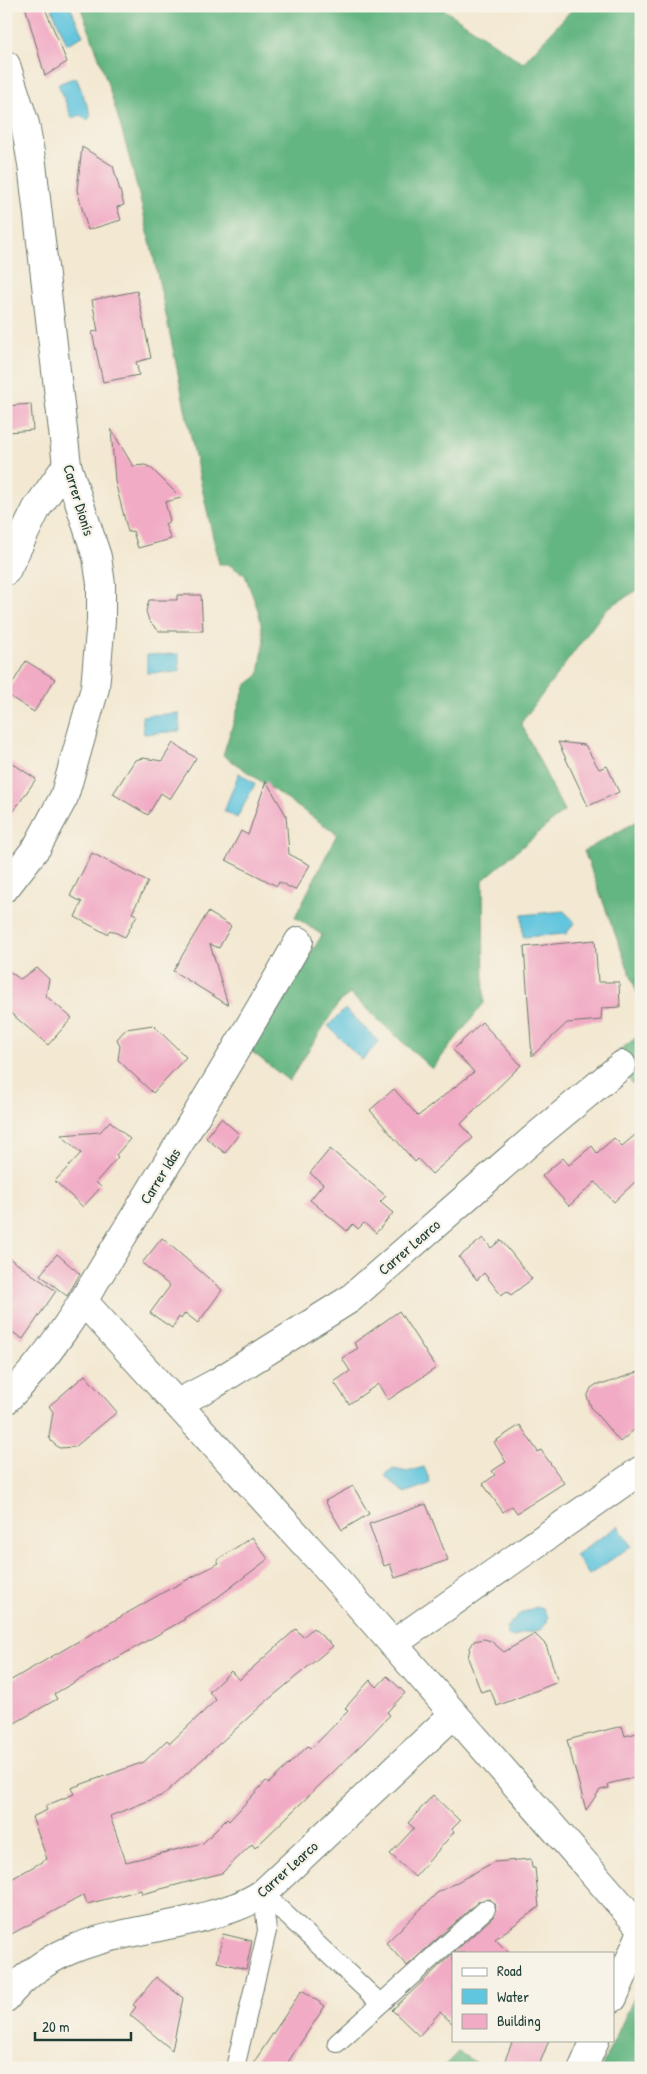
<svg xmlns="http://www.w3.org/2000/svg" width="647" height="2074" font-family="'Patrick Hand',sans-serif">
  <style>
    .forest { fill: #64b581; stroke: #42795a }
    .water { fill: #60c5de; stroke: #408189 }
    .building { fill: #f1abc5 }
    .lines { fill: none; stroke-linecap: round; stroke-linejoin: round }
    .lane-casing { stroke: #69796b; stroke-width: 20 }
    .street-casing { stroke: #69796b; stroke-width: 30 }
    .lane { stroke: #fff; stroke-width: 18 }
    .street { stroke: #fff; stroke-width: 28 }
    .labels { text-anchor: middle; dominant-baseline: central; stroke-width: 4.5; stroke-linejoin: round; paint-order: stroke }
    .street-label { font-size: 15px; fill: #1f3d34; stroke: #f7f3e8 }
  </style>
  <rect width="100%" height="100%" fill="#f7f3e8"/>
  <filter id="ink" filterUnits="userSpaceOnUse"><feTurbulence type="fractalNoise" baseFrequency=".02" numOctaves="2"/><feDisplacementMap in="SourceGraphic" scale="10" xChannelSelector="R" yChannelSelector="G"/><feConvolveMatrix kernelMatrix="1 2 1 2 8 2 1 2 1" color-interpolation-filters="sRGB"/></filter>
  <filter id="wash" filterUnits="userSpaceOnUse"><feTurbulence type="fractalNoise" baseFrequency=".0096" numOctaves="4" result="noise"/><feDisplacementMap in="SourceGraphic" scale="20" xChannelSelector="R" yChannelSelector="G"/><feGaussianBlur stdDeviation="1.12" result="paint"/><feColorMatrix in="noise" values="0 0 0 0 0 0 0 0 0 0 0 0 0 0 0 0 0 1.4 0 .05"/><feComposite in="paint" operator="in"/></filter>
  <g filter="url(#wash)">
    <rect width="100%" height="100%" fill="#f3e8d1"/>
    <g class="forest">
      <path d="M 80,6 L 439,6 L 523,63 L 575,6 L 641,6 L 641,588 L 606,609 L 521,723 L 564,811 L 483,880 L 484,1003 L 432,1069 L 350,994 L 340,1001 L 289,1081 L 251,1051 L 322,935 L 295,917 L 337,834 L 223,755 L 245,686 L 259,675 L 264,640 L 259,613 L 245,575 L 228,564 L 219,564 C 208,514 196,463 186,413 C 158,275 132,138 80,6 Z"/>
      <polygon points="641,819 641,1003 584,851"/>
      <polygon points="641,1034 641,1092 629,1080 617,1052"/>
      <polygon points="641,1983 641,2068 601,2068"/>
      <polygon points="458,2052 485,2068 442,2068"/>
    </g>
    <g class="water">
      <polygon points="57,6 70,6 83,36 67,44 52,9"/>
      <polygon points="76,77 91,115 87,121 81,115 72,118 58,84"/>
      <polygon points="179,654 179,672 147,673 147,655"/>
      <polygon points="179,713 180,731 144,734 142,716"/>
      <polygon points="239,773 255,784 237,818 224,811"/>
      <polygon points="564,911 575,922 566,934 523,937 522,915"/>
      <polygon points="345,1009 379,1042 362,1060 328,1026"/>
      <polygon points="424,1467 430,1481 429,1484 404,1493 385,1476 386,1473 394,1469 407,1472"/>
      <polygon points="618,1526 631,1546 589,1575 575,1555"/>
      <polygon points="536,1607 543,1609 548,1617 547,1622 541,1630 523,1633 515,1637 508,1635 506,1628 518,1615"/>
    </g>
    <g id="blocks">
      <g class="building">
        <polygon points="25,6 44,6 67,62 45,76"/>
        <polygon points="82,147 113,166 124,205 117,207 121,220 88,230 77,190"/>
        <polygon points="137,291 151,358 136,362 139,375 103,382 92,332 98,331 92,300"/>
        <polygon points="31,404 33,430 8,432 6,406"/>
        <polygon points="111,429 133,466 145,465 151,468 181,498 165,502 170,521 165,524 171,539 138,548 133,531 128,532 115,481"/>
        <polygon points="177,595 201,595 203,631 159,631 149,621 146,611 149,600 177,600"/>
        <polygon points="26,661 55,679 34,712 6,694"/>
        <polygon points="558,742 585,745 599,769 607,766 619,792 588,806"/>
        <polygon points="173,743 196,758 170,799 161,793 148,815 113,794 135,760 143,758 162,761"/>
        <polygon points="6,759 36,779 6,822"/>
        <polygon points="266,781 286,815 289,854 310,865 295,890 279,882 277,886 226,860 241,831 248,835"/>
        <polygon points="92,853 148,882 132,913 137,915 125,937 110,930 107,934 75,917 82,902 70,896"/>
        <polygon points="208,912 231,926 219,948 210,944 228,1005 173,971"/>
        <polygon points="595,940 598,982 619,982 620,1007 602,1008 601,1020 567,1023 532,1056 524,947"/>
        <polygon points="37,968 49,979 46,996 72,1018 48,1045 6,1009 6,969 20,979"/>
        <polygon points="482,1022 521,1065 461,1124 473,1138 432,1174 418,1159 415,1162 370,1110 394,1089 418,1116 474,1072 453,1050"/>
        <polygon points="153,1025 186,1057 153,1093 118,1060 120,1046 117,1039 126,1029"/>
        <polygon points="221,1118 239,1134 225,1153 206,1138"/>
        <polygon points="110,1121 130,1139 116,1155 118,1157 96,1182 101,1187 83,1207 55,1181 81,1153 61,1135 100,1132"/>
        <polygon points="641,1130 641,1176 614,1202 595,1182 569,1206 542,1176 563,1158 569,1165 592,1146 597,1153 614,1138 622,1146"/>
        <polygon points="330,1149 386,1196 380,1202 393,1213 376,1233 364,1223 358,1229 353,1224 347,1231 310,1200 323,1184 310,1173"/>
        <polygon points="162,1238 222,1290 198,1323 185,1313 181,1319 179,1317 172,1328 150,1313 170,1286 142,1263"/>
        <polygon points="483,1238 491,1248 501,1240 532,1279 511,1295 507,1291 501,1295 484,1273 477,1280 459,1257"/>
        <polygon points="57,1254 80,1274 67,1296 40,1275"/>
        <polygon points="6,1256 56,1291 23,1339 6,1328"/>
        <polygon points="399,1311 436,1368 388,1400 378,1384 349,1404 334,1382 350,1371 342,1358 358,1348 354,1343"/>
        <polygon points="641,1371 641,1424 620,1442 592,1409 587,1397 591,1388 597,1384 604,1384"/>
        <polygon points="85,1375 117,1412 75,1447 59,1448 51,1441 49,1436 53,1412 49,1406"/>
        <polygon points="520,1425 538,1452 541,1450 564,1483 517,1513 512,1506 503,1512 483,1484 495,1475 492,1471 506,1462 494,1442"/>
        <polygon points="353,1486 369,1514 342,1530 325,1501"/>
        <polygon points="426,1504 448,1560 395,1578 390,1564 384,1566 369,1524"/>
        <polygon points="252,1537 268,1559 214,1600 184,1618 185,1619 54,1694 57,1699 6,1728 6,1683 162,1593 219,1563 217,1560"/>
        <polygon points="313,1628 333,1646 262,1705 163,1795 110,1816 126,1862 203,1843 227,1819 229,1821 266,1781 269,1783 308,1746 311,1749 348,1711 345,1708 370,1680 377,1687 387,1676 405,1693 387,1712 390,1715 364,1742 255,1848 252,1844 222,1873 142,1894 141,1890 87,1904 84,1895 6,1937 6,1882 47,1859 32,1817 47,1810 45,1806 74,1794 71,1788 144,1762 167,1740 170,1743 216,1700 209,1692 231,1671 239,1680 296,1629 303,1637"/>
        <polygon points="535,1634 546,1645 558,1682 497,1706 490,1689 481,1692 468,1658 470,1648 474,1641 484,1639 491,1641 504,1652"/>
        <polygon points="622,1726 625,1736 641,1732 641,1776 608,1784 609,1788 600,1790 586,1810 567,1740"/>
        <polygon points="433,1795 460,1821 452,1829 454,1832 415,1877 390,1854 414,1828 408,1823"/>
        <polygon points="531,1859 532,1868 535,1868 539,1907 495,1939 509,1953 453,1953 493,1917 496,1906 489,1899 479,1901 407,1966 386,1943 437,1893 494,1862"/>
        <polygon points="223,1934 252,1941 246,1969 217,1962"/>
        <polygon points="453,1953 453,2024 440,2012 419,2036 392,2010"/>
        <polygon points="156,1977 183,1998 172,2050 130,2015 136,2007 133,2005"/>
        <polygon points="302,1990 325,2006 284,2068 250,2068"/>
        <polygon points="513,2040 549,2040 538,2068 502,2068"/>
      </g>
    </g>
  </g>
  <g filter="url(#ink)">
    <use href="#blocks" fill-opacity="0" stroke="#69796b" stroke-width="1"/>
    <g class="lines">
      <g class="lane-casing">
        <g id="lane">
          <polyline points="263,1893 380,2003"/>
          <polyline points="337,2043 486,1909"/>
          <polyline points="235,2068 267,1931 263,1893"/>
        </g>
      </g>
      <g class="street-casing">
        <g id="street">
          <polyline points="6,65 25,124 32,164 67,465 97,557 101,584 101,620 95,688 64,797 37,847 6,887"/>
          <polyline points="6,571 37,508 67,465"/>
          <polyline points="84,1302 324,1565 641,1928"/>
          <path d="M 6,1400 C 59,1348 93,1283 132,1221 C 189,1128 245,1036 299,941"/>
          <polyline points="178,1403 216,1383 350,1299 540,1133 622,1065"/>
          <polyline points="393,1644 641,1470"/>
          <path d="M 6,1998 C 58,1934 129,1937 203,1917 C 225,1911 244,1906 263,1893 L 454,1714"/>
          <polyline points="613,1998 641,1934"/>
          <polyline points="583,2068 595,2040"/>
        </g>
      </g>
      <use href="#lane" class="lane"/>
      <use href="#street" class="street"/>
    </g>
  </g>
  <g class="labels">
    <g class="street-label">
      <text transform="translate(79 500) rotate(73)">Carrer Dionís</text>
      <text transform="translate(160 1176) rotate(-58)">Carrer Idas</text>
      <text transform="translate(409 1247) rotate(-41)">Carrer Learco</text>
      <text transform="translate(287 1869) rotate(-42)">Carrer Learco</text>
    </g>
  </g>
  <rect width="647" height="2074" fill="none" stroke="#f7f3e8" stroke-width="25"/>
  <rect x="452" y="1952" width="162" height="90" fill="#f7f3e8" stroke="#a1aaa0"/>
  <rect x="462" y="1968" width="25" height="8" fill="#ffffff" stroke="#a1aaa0"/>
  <text x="497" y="1976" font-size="15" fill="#1f3d34">Road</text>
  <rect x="462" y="1989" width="25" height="15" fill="#60c5de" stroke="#a1aaa0"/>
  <text x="497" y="2002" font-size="15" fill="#1f3d34">Water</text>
  <rect x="462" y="2014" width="25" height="15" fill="#f1abc5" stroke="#a1aaa0"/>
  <text x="497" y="2026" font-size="15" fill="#1f3d34">Building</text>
  <path d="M35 2032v8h96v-8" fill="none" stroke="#1f3d34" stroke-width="2.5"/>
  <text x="42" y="2032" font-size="15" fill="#1f3d34" stroke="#f7f3e8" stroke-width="4" paint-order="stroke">20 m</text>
</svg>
